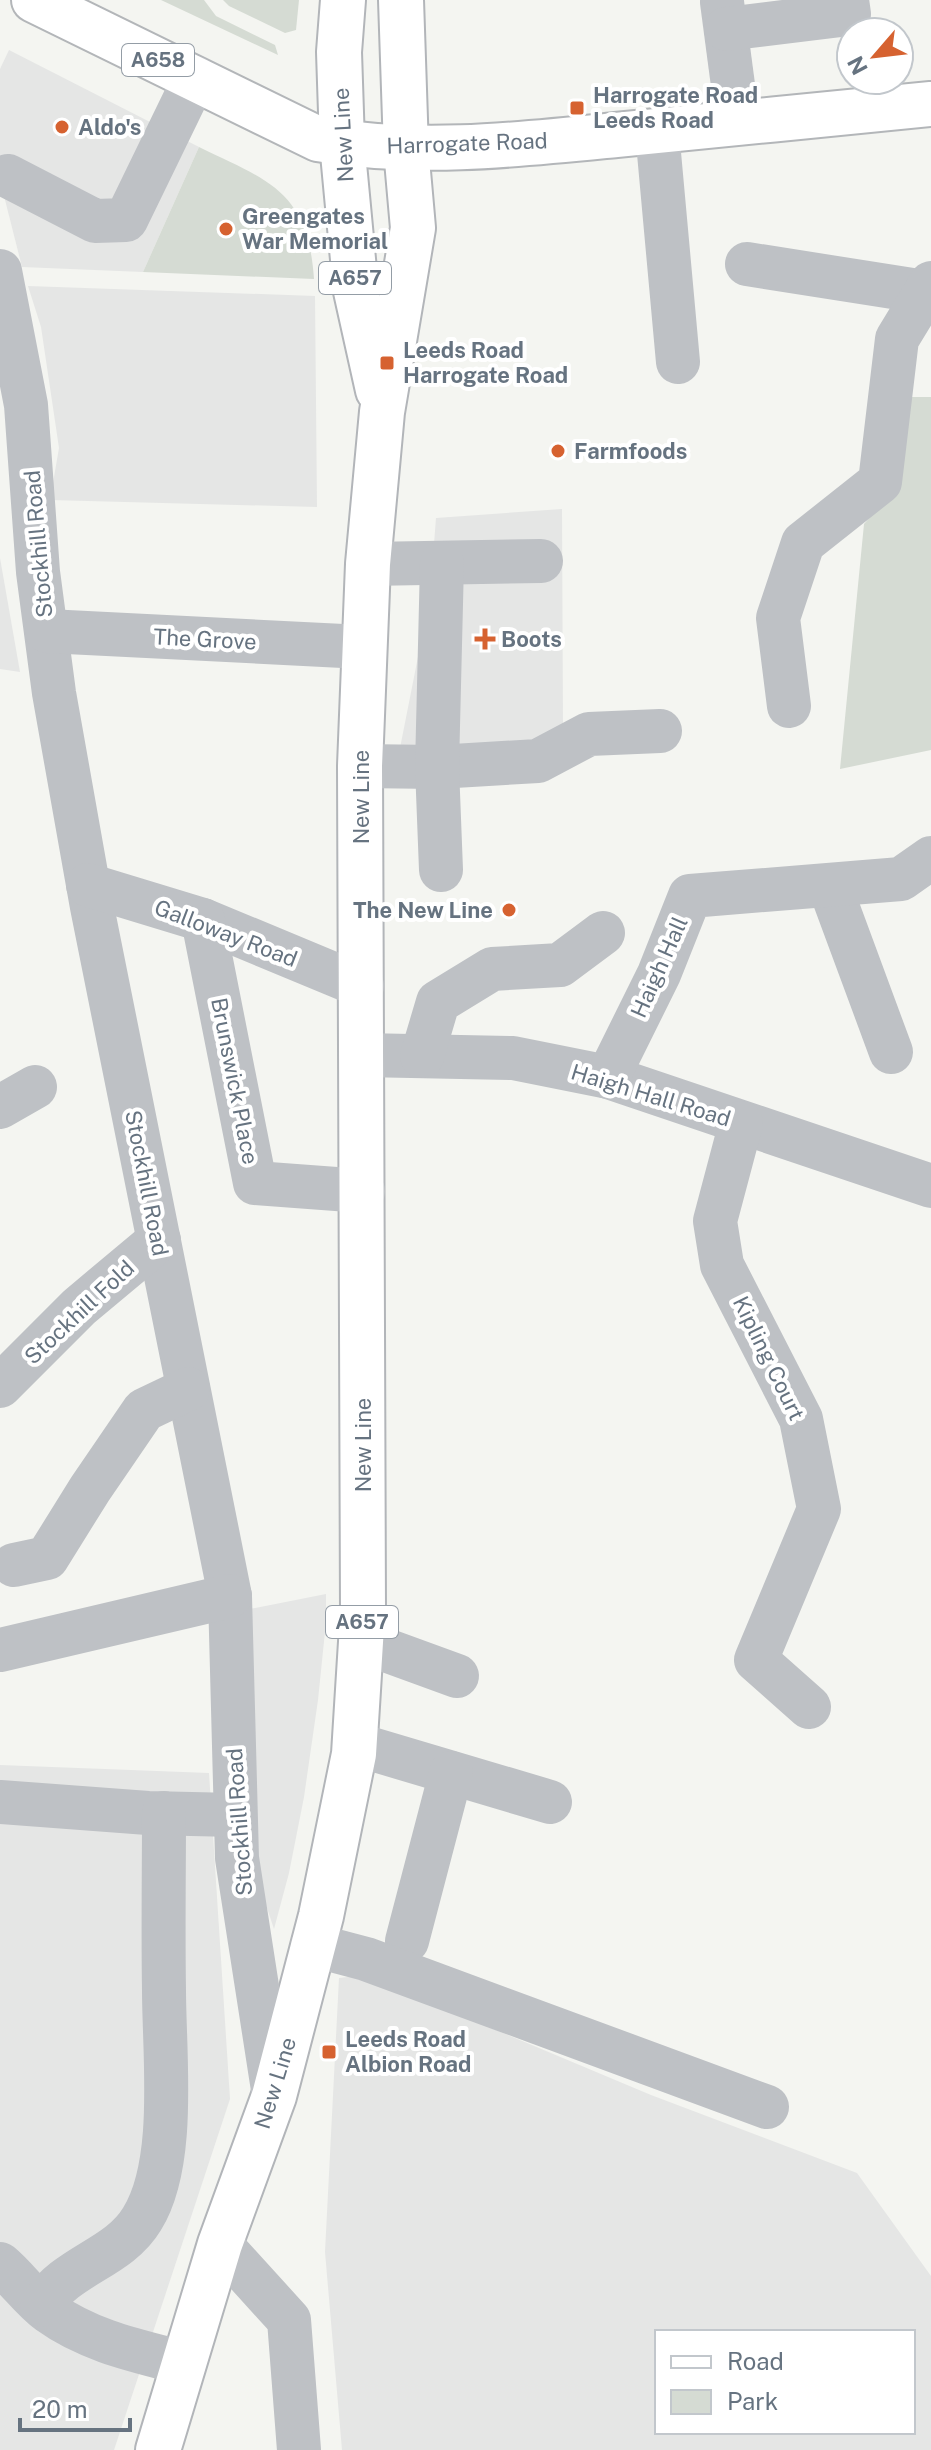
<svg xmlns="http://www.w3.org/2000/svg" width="931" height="2450" font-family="'Public Sans',sans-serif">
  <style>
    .built { fill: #e5e6e5; fill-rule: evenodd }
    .green { fill: #d5dbd3 }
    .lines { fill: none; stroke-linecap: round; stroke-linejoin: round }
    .major-casing { stroke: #b2b5b9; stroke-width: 48 }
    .highway-casing { stroke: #b3b6b9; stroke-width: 48 }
    .minor { stroke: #bec1c5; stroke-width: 44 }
    .major { stroke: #fff; stroke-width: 44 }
    .highway { stroke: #fff; stroke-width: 44 }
    .poi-dot { fill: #d66230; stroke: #fff; stroke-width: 3 }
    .labels { text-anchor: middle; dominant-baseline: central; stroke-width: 8; stroke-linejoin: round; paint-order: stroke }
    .shield { fill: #fff; stroke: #949da6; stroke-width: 2 }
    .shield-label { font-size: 20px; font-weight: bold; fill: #667380 }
    .poi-label { font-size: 22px; font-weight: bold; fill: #667380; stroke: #fff; text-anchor: start }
    .street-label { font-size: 22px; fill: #667380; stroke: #fff }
  </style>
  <rect width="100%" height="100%" fill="#f4f5f1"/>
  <g class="built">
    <polygon points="9,50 199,147 143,272 22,267 0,180 0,69"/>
    <polygon points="28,286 315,296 317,507 50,500 59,448 41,327"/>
    <polygon points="562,509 563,728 538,743 400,748 430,596 436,518"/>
    <polygon points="0,558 20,672 0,669"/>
    <polygon points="326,1594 326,1622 318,1700 304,1797 289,1873 274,1929 258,1881 245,1610"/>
    <polygon points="0,1765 209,1773 230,2099 114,2450 0,2450"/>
    <path d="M 365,1975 L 651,2095 L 857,2173 L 931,2276 L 931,2450 L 342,2450 L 325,2252 L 339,1978 ZM 657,2332 L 913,2332 L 913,2432 L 657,2432 Z"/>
  </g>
  <g class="green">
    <polygon points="161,0 204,0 216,16 275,45 278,55"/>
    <polygon points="223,0 299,0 296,30 285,33 229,6"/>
    <path d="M 199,147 C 269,181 308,191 314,279 L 143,272 Z"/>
    <polygon points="909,397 931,397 931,750 840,769 864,524 900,484"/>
  </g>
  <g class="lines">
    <g class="major-casing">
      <g id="major">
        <polyline points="343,0 339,52 342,143 356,291 378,390"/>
        <polyline points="158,2450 220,2244 274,2096 321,1916 354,1754 363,1610 360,766 368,564 382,412 413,228 406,149 401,0"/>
      </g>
    </g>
    <g class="highway-casing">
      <path id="highway" d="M 34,0 L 318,139 C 417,156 516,145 616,135 C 721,125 826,114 931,104"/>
    </g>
    <g class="minor">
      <polyline points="722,2 738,123"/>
      <polyline points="726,29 849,14 847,0"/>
      <polyline points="657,131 678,362"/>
      <polyline points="8,176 95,221 126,220 195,78"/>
      <polyline points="747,264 925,292"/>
      <polyline points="0,271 26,405 38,572 54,693 92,907 230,1596 237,1858 274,2096"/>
      <polyline points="368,564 541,561"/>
      <polyline points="47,631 363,647"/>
      <polyline points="789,706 778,618 803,543 880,482 897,339 931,283"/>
      <polyline points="360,766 437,767 538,761 589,734 660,731"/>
      <polyline points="441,870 437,767 442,563"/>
      <polyline points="88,885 203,920 362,986"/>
      <polyline points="830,887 891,1052"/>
      <polyline points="203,920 255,1183 363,1191"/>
      <polyline points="362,1055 513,1058 608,1077 931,1186"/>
      <polyline points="422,1056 438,1002 492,969 560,965 603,933"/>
      <polyline points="608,1077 659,974 690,896 901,879 931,858"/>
      <polyline points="0,1107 35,1087"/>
      <polyline points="741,1123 715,1221 722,1265 801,1419 819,1509 756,1660 809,1707"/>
      <polyline points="0,1386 79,1307 159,1240"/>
      <polyline points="14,1565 47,1558 90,1489 144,1410 188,1389"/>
      <polyline points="361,1641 457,1676"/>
      <polyline points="0,1650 230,1596"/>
      <polyline points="355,1744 550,1802"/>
      <polyline points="0,1802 148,1813 235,1815"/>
      <polyline points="407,1941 451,1773"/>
      <polyline points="313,1945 366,1959 767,2107"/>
      <polyline points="220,2244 289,2320 299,2450"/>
      <path d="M 0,2264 C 17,2278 31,2299 49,2312 C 89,2341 138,2351 184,2363"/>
      <path d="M 42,2305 C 66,2265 118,2259 142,2219 C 177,2163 164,2055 164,1990 C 163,1931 164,1872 164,1813"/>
    </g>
    <use href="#major" class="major"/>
    <use href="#highway" class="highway"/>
  </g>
  <g class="poi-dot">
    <rect x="569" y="100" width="16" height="16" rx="4"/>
    <circle cx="62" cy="127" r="8"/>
    <circle cx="226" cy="229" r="8"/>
    <rect x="379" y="355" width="16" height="16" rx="4"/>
    <circle cx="558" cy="451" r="8"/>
    <path d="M481 627h8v8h8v8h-8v8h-8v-8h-8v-8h8z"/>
    <circle cx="509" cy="910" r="8"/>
    <rect x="321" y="2044" width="16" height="16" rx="4"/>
  </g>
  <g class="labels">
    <g class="shield">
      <rect x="122" y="44" width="72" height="32" rx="6"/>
      <rect x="319" y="262" width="72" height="32" rx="6"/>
      <rect x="326" y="1606" width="72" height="32" rx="6"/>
    </g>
    <g class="shield-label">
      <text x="158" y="60">A658</text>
      <text x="355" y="278">A657</text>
      <text x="362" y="1622">A657</text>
    </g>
    <g class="poi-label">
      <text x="593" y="95">Harrogate Road<tspan x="593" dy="25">Leeds Road</tspan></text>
      <text x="78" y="127">Aldo's</text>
      <text x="242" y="216">Greengates<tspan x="242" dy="25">War Memorial</tspan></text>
      <text x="403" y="350">Leeds Road<tspan x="403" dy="25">Harrogate Road</tspan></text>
      <text x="574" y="451">Farmfoods</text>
      <text x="501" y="639">Boots</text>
      <text x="493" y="910" text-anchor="end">The New Line</text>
      <text x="345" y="2039">Leeds Road<tspan x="345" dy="25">Albion Road</tspan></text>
    </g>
    <g class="street-label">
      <text transform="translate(343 135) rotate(-93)">New Line</text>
      <text transform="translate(467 143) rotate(-2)">Harrogate Road</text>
      <text transform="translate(38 544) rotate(-95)">Stockhill Road</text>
      <text transform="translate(205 639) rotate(3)">The Grove</text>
      <text transform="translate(361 797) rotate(-90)">New Line</text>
      <text transform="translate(226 933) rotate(21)">Galloway Road</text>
      <text transform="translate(659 967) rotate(-66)">Haigh Hall</text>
      <text transform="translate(235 1081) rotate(79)">Brunswick Place</text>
      <text transform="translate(651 1095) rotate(17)">Haigh Hall Road</text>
      <text transform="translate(147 1183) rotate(79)">Stockhill Road</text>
      <text transform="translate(79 1312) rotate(-43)">Stockhill Fold</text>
      <text transform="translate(769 1358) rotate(64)">Kipling Court</text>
      <text transform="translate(363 1445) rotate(-90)">New Line</text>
      <text transform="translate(239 1822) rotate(-94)">Stockhill Road</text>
      <text transform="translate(275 2083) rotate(-73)">New Line</text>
    </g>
  </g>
  <rect x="655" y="2330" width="260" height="104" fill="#ffffff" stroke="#c2c7cc" stroke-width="2"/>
  <rect x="671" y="2356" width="40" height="12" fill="#ffffff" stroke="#c2c7cc" stroke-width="2"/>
  <text x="727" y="2370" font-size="24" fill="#667380">Road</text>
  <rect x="671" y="2390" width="40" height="24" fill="#d5dbd3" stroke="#c2c7cc" stroke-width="2"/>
  <text x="727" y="2410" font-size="24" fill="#667380">Park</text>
  <g transform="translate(875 56) rotate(242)"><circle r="38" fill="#ffffff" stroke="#c2c7cc" stroke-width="2"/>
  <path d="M0-6L14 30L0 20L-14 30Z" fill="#d66230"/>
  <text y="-12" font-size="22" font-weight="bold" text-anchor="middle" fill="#667380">N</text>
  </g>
  <path d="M20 2418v12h110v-12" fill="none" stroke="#667380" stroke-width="4"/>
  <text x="32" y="2418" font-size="24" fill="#667380" stroke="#ffffff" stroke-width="6" paint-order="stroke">20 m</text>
</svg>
